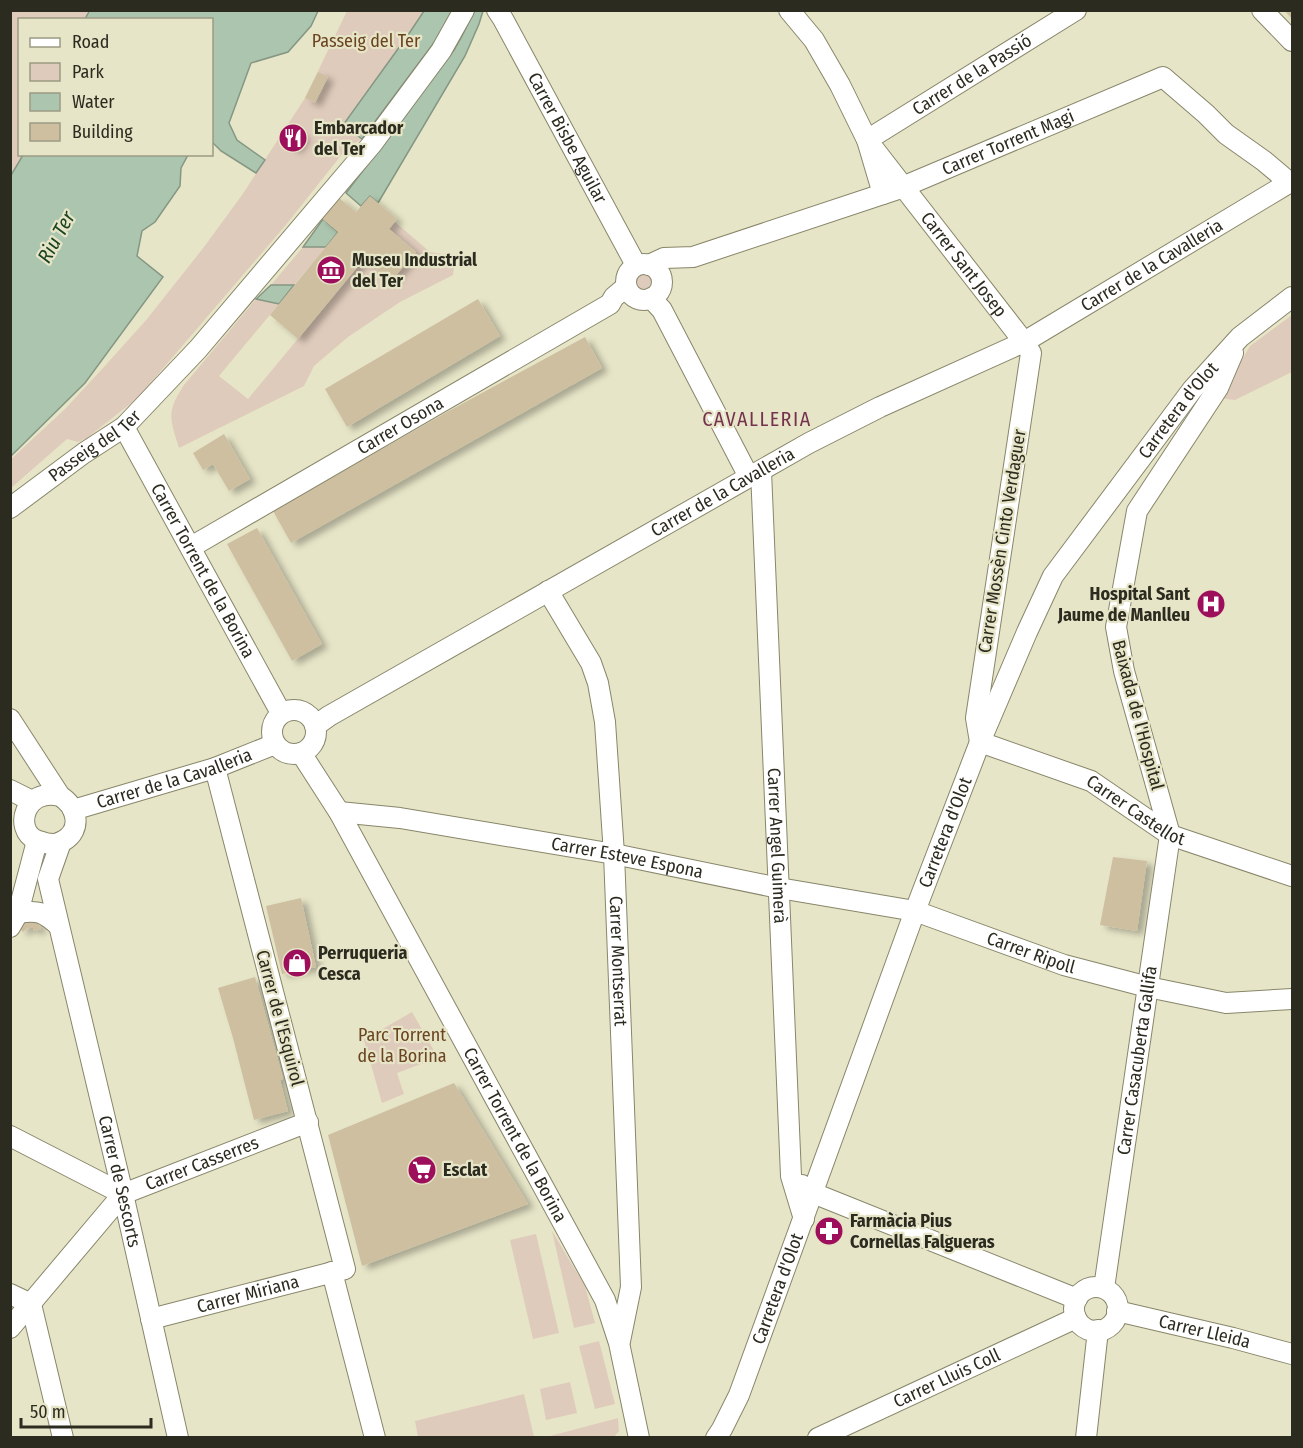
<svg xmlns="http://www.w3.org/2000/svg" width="1303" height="1448" font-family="'Fira Sans Condensed',sans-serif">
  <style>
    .green { fill: #dfcbbb }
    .water { fill: #abc5ae; stroke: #859783; stroke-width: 1.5 }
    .building { fill: #cebfa1; filter: url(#shadow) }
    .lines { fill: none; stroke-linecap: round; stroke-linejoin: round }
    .minor-casing { stroke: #88866a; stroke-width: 22 }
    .minor { stroke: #fff; stroke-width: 20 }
    .labels { text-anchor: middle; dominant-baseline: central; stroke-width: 4.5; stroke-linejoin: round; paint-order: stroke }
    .park-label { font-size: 18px; fill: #6b4420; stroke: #e7e5c7 }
    .street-label { font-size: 18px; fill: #2c2b20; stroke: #e7e5c7 }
    .poi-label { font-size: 18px; font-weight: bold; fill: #2c2b20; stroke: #e7e5c7; text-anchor: start }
    .water-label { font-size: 20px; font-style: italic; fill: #1a4322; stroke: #e7e5c7 }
    .neighbourhood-label { font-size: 20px; letter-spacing: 1.5px; fill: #75324e; stroke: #e7e5c7 }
  </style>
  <defs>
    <filter id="shadow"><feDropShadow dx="6" dy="4" stdDeviation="3" flood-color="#0004"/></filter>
  </defs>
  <rect width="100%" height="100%" fill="#e7e5c7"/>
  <g class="green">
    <polygon points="11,11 90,11 85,19 20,20 20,154 23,155 11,177"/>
    <polygon points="347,11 424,11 408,35 343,124 362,139 347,148 285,226 142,393 130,404 87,438 78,442 67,439 11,488 10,460 65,409 103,368 147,319 204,247 242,195 305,98"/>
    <path d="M 395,222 L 430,252 L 451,255 L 455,259 L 453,275 L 400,302 L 348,337 L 314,366 L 304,386 L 179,448 C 170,419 166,412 184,385 L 256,299 L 279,304 L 219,376 L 248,399 L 364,259 L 391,281 L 416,252 L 389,229 Z"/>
    <polygon points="303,247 326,247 294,285 271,285"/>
    <circle cx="644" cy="282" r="9"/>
    <polygon points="1292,315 1292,372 1235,400 1219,398 1250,346"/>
    <polygon points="412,1012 437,1056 429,1061 397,1073 404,1094 382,1103 363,1037 372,1035"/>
    <polygon points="552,1231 585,1286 595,1323 574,1328"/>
    <polygon points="536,1234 559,1333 533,1339 510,1240"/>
    <polygon points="599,1341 615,1404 595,1409 579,1346"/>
    <polygon points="570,1382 577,1413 546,1420 540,1389"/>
    <polygon points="524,1394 534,1437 418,1437 415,1421"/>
    <polygon points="618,1418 619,1431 614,1437 551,1437 550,1436"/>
  </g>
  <g class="water">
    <polygon points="90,10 318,11 311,26 288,52 251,63 229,123 237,140 265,160 256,173 221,151 212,142 212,20 85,19"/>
    <polygon points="424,11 452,11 439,36 362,139 343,125 408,35"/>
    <polygon points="474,11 483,11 479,24 465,56 378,203 370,196 361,206 346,193 454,50 462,36"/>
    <polygon points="23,155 188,155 181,168 180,186 155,222 142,231 137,256 163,277 85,383 11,456 10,177"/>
    <polygon points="323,219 338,232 326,247 303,247"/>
    <polygon points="271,285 294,285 279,304 256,299"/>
  </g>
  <g class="building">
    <polygon points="1284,10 1292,10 1292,19"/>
    <polygon points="318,72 328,77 315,103 305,98"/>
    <polygon points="291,126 305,136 296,150 281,140"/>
    <polygon points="370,196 397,219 389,229 416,252 391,281 364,259 298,339 270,315 338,232 320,217 338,197 356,212"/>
    <polygon points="478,299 500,336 347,427 325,389"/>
    <polygon points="585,337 602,368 291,543 273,511 447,412"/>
    <polygon points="224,434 250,479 229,491 213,464 203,470 193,453"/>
    <polygon points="257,528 322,644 292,661 227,544"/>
    <polygon points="1113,857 1147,861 1137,931 1100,925"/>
    <polygon points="301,898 316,967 282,974 266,906"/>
    <polygon points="24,920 37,921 41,929 34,931 33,928 28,928 23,932 19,928"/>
    <polygon points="255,977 283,1079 280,1080 288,1111 254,1120 233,1038 218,988"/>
    <polygon points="454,1083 528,1204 362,1266 328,1135"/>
  </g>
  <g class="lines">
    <g class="minor-casing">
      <g id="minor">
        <path id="s1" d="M 497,10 L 503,19 L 636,265"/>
        <path id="s2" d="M 789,10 L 814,40 L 840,85 L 867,140 L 1024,342 L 1031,353 L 976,718 L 980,742 L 1091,781 L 1170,835 L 1292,876"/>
        <polyline points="1262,10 1292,41"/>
        <path id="s3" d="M 883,194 L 867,140 L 1076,10"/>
        <circle cx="644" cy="282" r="18"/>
        <path id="s4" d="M 649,265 L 664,258 L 693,257 L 904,187 L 912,183 L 1163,77 L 1206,114 L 1226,134 L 1264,161 L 1290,183"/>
        <polyline points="651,298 662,310 749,477"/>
        <path id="s5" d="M 124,427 L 281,713"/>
        <path id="s6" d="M 761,471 L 791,1176 L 804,1219"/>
        <path id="s7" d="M 10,508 L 84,453 L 124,427 L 198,349 L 372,144 L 441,51 L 464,10"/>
        <path id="s8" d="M 191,547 L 610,304 L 614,297 L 626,287"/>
        <path id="s9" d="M 548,591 L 591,663 L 598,683 L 605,722 L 614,854 L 631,1287 L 620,1341"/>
        <circle cx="294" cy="732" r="22"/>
        <path d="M 10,719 L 60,796 C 77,806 83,830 63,841 C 56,845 51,844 45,843 C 44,842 37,841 36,840 C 13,829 25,787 60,796"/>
        <path id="s10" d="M 315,726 L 329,716 L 809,443 L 880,407 L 1024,342 L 1292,181"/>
        <path id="s11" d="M 301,753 L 339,812 L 605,1300 L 619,1343 L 639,1438"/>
        <polyline points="10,790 32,801"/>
        <path id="s12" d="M 73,810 L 215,768 L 275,744"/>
        <path id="s13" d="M 339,812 L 400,818 L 614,854 L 779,888 L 915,911 L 1064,965 L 1148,987 L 1226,1003 L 1292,999"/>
        <path id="s14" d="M 61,842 L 48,879 L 123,1194 L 178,1438"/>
        <path d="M 18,913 C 39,910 43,912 58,925"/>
        <polyline points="10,927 18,913 37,841"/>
        <polyline points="10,1136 123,1194"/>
        <polyline points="802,1185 813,1193 1077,1299"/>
        <polyline points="332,1272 375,1438"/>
        <circle cx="1096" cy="1309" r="22"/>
        <path id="s15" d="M 1104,1288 L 1170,835 L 1124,671 L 1116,627 L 1137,511 L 1218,388 L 1233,353"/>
        <polyline points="10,1294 31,1304 63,1438"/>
        <path id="s16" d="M 1117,1311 L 1233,1338 L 1292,1354"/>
        <path id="s17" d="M 151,1319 L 345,1269 L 215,768"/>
        <path id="s18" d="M 10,1328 L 123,1194 L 308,1122"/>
        <path id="s19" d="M 716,1438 L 722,1429 L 739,1395 L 915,911 L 980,742 L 1027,632 L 1053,576 L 1192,390 L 1240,337 L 1292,297"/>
        <path id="s20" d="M 818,1438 L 1076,1318"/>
        <polyline points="1086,1438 1098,1330"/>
      </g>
    </g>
    <use href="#minor" class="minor"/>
  </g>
  <defs>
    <g id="restaurant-disc" transform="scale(1.5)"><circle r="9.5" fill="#9e0f5b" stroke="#e7e5c7"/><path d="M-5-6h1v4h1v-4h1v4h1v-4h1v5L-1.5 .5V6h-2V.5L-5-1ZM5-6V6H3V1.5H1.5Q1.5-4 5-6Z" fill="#fff"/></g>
    <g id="museum-disc" transform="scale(1.5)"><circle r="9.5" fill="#9e0f5b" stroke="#e7e5c7"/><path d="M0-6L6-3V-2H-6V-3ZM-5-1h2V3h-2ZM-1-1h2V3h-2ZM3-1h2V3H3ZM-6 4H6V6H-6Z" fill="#fff"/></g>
    <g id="hospital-disc" transform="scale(1.5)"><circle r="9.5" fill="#9e0f5b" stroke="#e7e5c7"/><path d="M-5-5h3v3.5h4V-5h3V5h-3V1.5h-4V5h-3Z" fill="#fff"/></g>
    <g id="shop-disc" transform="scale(1.5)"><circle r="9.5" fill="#9e0f5b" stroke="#e7e5c7"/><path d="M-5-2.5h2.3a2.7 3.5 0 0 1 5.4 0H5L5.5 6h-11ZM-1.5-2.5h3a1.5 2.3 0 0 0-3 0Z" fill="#fff"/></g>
    <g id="supermarket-disc" transform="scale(1.5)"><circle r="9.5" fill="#9e0f5b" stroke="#e7e5c7"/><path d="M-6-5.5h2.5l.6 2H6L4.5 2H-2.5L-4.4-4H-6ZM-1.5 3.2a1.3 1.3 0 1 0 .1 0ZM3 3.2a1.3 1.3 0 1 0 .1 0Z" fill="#fff"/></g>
    <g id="pharmacy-disc" transform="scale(1.5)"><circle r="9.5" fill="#9e0f5b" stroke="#e7e5c7"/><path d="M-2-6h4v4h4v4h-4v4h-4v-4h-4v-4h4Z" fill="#fff"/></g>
  </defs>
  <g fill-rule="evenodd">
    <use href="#restaurant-disc" x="293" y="138"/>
    <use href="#museum-disc" x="331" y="270"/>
    <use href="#hospital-disc" x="1211" y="604"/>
    <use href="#shop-disc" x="297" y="963"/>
    <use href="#supermarket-disc" x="422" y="1170"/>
    <use href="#pharmacy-disc" x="829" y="1231"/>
  </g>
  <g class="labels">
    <g class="park-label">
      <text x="366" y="41">Passeig del Ter</text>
      <text x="402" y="1035">Parc Torrent<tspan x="402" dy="21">de la Borina</tspan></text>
    </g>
    <g class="street-label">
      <text stroke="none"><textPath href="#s3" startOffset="180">Carrer de la Passió</textPath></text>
      <text stroke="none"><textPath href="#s1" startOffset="146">Carrer Bisbe Aguilar</textPath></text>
      <text stroke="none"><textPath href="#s4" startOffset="381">Carrer Torrent Magi</textPath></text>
      <text stroke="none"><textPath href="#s2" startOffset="310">Carrer Sant Josep</textPath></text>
      <text stroke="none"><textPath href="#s10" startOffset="956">Carrer de la Cavalleria</textPath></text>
      <text stroke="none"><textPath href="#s19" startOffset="1134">Carretera d'Olot</textPath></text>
      <text stroke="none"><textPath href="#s8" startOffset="242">Carrer Osona</textPath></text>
      <text stroke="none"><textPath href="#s7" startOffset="105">Passeig del Ter</textPath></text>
      <text stroke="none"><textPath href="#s10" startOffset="470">Carrer de la Cavalleria</textPath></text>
      <text transform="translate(1002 541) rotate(-81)">Carrer Mossèn Cinto Verdaguer</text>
      <text stroke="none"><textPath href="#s5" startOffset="164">Carrer Torrent de la Borina</textPath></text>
      <text transform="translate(1138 715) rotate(75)">Baixada de l'Hospital</text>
      <text stroke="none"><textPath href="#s12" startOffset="106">Carrer de la Cavalleria</textPath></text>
      <text stroke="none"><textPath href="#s2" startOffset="986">Carrer Castellot</textPath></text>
      <text stroke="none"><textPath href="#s19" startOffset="648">Carretera d'Olot</textPath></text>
      <text stroke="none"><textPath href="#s6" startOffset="375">Carrer Angel Guimerà</textPath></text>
      <text stroke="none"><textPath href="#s13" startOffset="292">Carrer Esteve Espona</textPath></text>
      <text stroke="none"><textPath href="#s13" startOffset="708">Carrer Ripoll</textPath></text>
      <text stroke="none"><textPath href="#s9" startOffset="384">Carrer Montserrat</textPath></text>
      <text transform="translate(280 1018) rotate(75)">Carrer de l'Esquirol</text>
      <text stroke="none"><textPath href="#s15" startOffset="230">Carrer Casacuberta Gallifa</textPath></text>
      <text stroke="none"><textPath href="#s11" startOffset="438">Carrer Torrent de la Borina</textPath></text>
      <text stroke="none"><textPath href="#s18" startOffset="260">Carrer Casserres</textPath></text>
      <text stroke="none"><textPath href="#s14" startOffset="350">Carrer de Sescorts</textPath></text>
      <text stroke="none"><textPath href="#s19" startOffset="162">Carretera d'Olot</textPath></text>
      <text stroke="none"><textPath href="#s17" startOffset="100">Carrer Miriana</textPath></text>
      <text stroke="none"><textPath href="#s16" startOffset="90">Carrer Lleida</textPath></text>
      <text stroke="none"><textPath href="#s20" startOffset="142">Carrer Lluis Coll</textPath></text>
    </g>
    <g class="poi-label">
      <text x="314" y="128">Embarcador<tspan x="314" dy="21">del Ter</tspan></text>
      <text x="352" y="260">Museu Industrial<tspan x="352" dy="21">del Ter</tspan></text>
      <text x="1190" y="594" text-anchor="end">Hospital Sant<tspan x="1190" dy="21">Jaume de Manlleu</tspan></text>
      <text x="318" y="953">Perruqueria<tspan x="318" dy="21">Cesca</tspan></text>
      <text x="443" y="1170">Esclat</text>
      <text x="850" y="1221">Farmàcia Pius<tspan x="850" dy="21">Cornellas Falgueras</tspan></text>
    </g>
    <g class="water-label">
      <text transform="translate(56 237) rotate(-61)">Riu Ter</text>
    </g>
    <g class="neighbourhood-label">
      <text x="757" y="419">CAVALLERIA</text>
    </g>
  </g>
  <rect width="1303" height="1448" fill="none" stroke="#2c2b20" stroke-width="24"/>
  <rect x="18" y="18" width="195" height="138" fill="#e7e5c7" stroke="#9c9b84" stroke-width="1.5"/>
  <rect x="30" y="38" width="30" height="9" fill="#ffffff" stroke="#9c9b84" stroke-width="1.5"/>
  <text x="72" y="48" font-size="18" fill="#2c2b20">Road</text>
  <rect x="30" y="63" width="30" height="18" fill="#dfcbbb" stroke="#9c9b84" stroke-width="1.5"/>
  <text x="72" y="78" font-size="18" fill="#2c2b20">Park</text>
  <rect x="30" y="93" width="30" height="18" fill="#abc5ae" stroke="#9c9b84" stroke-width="1.5"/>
  <text x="72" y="108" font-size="18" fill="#2c2b20">Water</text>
  <rect x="30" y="123" width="30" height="18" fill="#cebfa1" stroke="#9c9b84" stroke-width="1.5"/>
  <text x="72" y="138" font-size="18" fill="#2c2b20">Building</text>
  <path d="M21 1418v9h130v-9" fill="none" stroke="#2c2b20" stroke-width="3"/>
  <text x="30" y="1418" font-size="18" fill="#2c2b20" stroke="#e7e5c7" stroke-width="4.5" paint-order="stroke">50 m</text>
</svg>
